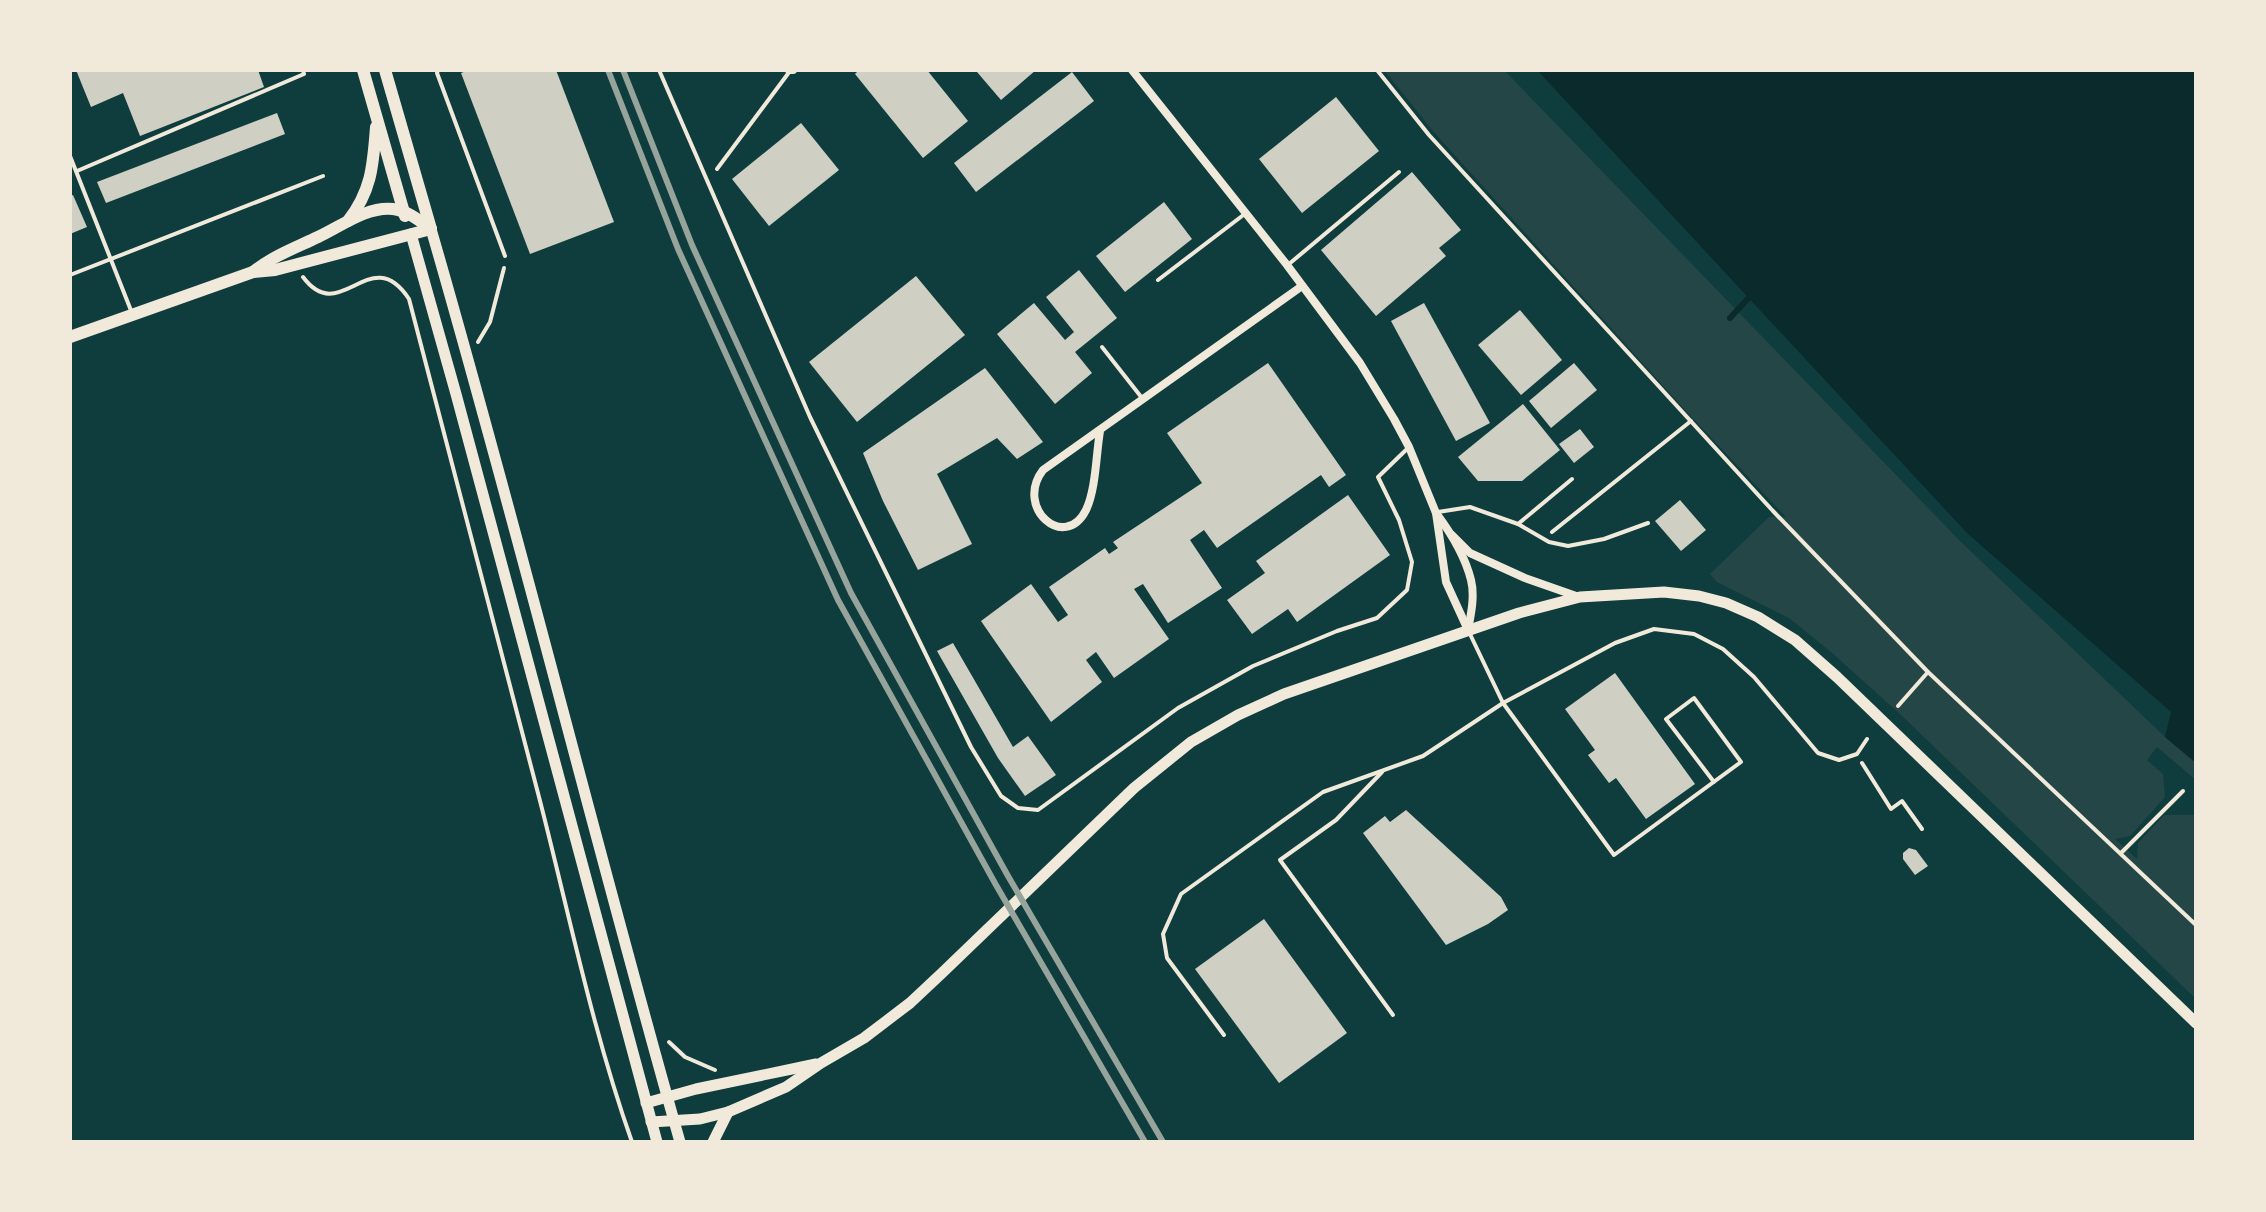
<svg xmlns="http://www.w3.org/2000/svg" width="2266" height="1212" font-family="Literata,serif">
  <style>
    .green { fill: #244646 }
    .water { fill: #0a2a2b }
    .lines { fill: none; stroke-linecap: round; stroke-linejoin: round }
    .stream { stroke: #0a2a2b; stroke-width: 6 }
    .building { fill: #cfcfc3 }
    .path { stroke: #f1e9da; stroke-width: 4 }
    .service { stroke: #f1e9da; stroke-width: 4 }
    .minor { stroke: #f1e9da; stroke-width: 8 }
    .tertiary { stroke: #f1e9da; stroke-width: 11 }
    .secondary { stroke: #f1e9da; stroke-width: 12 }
    .rail { stroke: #97a49c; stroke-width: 6 }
  </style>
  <rect width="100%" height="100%" fill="#0f3d3e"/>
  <polygon class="green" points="1384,70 1504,70 1960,541 2165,737 2196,763 2196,780 2157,747 2147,760 2163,774 2165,797 2130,836 2115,839 2137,859 2138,843 2164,815 2196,815 2196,999 1900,714 1831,652 1789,618 1717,582 1710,574 1769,517 1786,517 1684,409 1433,131"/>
  <polygon class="water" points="1537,70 2196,70 2196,763 2165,737 2171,712 1967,533"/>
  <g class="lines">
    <polyline class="stream" points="1730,318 1752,294"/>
  </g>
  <g class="building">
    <polygon points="76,70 258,70 264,87 140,136 123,93 91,107"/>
    <polygon points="469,70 556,70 614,222 530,254 461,73"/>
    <polygon points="859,70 927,70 968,121 923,158 855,74"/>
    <polygon points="979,70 1036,70 1001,100 977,72"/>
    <polygon points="1072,72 1094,101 976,192 954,163"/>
    <polygon points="1336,97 1379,151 1302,213 1259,159"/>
    <polygon points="277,113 285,134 106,203 97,182"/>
    <polygon points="801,123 839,170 769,226 732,179"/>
    <polygon points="1412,172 1461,230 1439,248 1446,256 1376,316 1321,250"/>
    <polygon points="73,195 87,227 70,234 70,196"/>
    <polygon points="1164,202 1192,239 1125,292 1096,256"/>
    <polygon points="1079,270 1117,318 1075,352 1092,373 1055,404 997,334 1034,303 1065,340 1074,332 1046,297"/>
    <polygon points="916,276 965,335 857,422 809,362"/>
    <polygon points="1424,303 1490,423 1456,441 1391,321"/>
    <polygon points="1520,310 1562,360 1521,395 1478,345"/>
    <polygon points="1268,363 1346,475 1329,487 1321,475 1217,548 1204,530 1190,540 1222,588 1168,623 1143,584 1134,589 1169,639 1114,678 1096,652 1086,660 1102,682 1051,722 981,621 1031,584 1058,622 1068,615 1049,587 1105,548 1109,554 1118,548 1113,542 1202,483 1167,433"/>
    <polygon points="1574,363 1597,390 1551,428 1529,401"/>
    <polygon points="985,368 1043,442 1017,459 997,438 937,474 972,544 918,570 883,501 863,453"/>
    <polygon points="1523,404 1560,450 1522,481 1478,481 1458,457"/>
    <polygon points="1580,429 1594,447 1574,463 1559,444"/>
    <polygon points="1348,495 1390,555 1297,622 1288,609 1252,634 1227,600 1265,573 1256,561"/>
    <polygon points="1680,500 1706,530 1681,551 1655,521"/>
    <polygon points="953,643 1013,747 1028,736 1056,775 1025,796 998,758 937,651"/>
    <polygon points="1615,673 1695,784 1646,819 1616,778 1609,783 1588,755 1595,750 1565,709"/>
    <polygon points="1406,810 1501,897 1508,910 1488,924 1446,945 1363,833 1385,816 1390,822"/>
    <polygon points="1909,848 1916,850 1928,866 1915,875 1903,859 1903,853"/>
    <polygon points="1264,919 1347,1033 1279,1083 1195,969"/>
  </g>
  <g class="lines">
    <g class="path">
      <polyline points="1377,70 1429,135 1773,511 1928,672 2196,925"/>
      <path d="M 303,277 C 341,328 370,240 409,299 C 453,465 497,631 539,797 C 569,913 592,1029 632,1142"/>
      <polyline points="478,342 490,322 504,268"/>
      <polyline points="1552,532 1691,421"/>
      <polyline points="1898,706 1928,672"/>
      <polyline points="1862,763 1891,809 1902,801 1922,829"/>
      <polyline points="2121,853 2183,791"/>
      <polyline points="669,1042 685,1057 715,1070"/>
    </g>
    <g class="service">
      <polyline points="438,70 437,73 505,256"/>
      <polyline points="659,70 810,417 971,747 1001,796 1018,808 1038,810 1178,708 1253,666 1337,631 1377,618 1407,590 1412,562 1399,520 1378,477 1407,449"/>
      <polyline points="70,156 132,313"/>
      <polyline points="717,169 790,71"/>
      <polyline points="77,171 304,74 303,70"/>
      <polyline points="1289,264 1399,172"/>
      <polyline points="70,275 323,176"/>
      <polyline points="1158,280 1246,213"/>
      <polyline points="1102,347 1142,398"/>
      <polyline points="1438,512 1470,507 1518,524 1549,542 1568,546 1604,539 1648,523"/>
      <polyline points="1518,524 1572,479"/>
      <polyline points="1469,632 1503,703 1614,855 1741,762 1694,698 1666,719 1714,782"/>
      <polyline points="1382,772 1336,820 1280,860 1393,1015"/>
      <polyline points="1224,1035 1167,958 1163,934 1181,894 1323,792 1423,756 1503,703 1615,643 1654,629 1694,634 1723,649 1754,677 1818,753 1839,760 1857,754 1867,739"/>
    </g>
    <g class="minor">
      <polyline points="789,70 793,70"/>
      <polyline points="1132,70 1287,265 1360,363 1394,419 1409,447 1436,513 1446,582 1468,630"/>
      <path d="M 1100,431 C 1096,455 1096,489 1086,510 C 1065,552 1014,508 1043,470 L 1302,286"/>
      <path d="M 1436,513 C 1451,533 1465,556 1471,580 C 1475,596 1471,614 1468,630"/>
      <polyline points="1452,535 1470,553 1525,578 1579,597"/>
    </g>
    <g class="tertiary">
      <path d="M 431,229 C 519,532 594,839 680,1142"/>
      <polyline points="411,234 456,394 657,1142"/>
      <polyline points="646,1103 696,1089 816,1064"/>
      <polyline points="651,1122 700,1119 728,1112 786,1087 821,1063 864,1038 910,1003 942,973 1134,788 1191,742 1238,715 1284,694 1519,613 1580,597 1664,592 1699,596 1726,603 1758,617 1795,640 1837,677 2196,1023"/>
      <polyline points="713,1142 728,1112"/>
    </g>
    <g class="secondary">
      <polyline points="363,70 405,216"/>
      <polyline points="385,70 431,229"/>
      <path d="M 348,221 C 372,190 373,165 376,127"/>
      <path d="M 253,272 C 273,256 295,248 318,237 C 340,227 367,206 393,209 C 408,211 420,221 431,229"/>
      <polyline points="70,337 253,272 275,270 431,229"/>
    </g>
    <g class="rail">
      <polyline points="608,70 678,249 838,600 996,885 1145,1142"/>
      <polyline points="623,70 692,245 851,593 1008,876 1163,1142"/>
    </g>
  </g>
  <rect width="2266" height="1212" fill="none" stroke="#f1e9da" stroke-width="144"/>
</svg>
